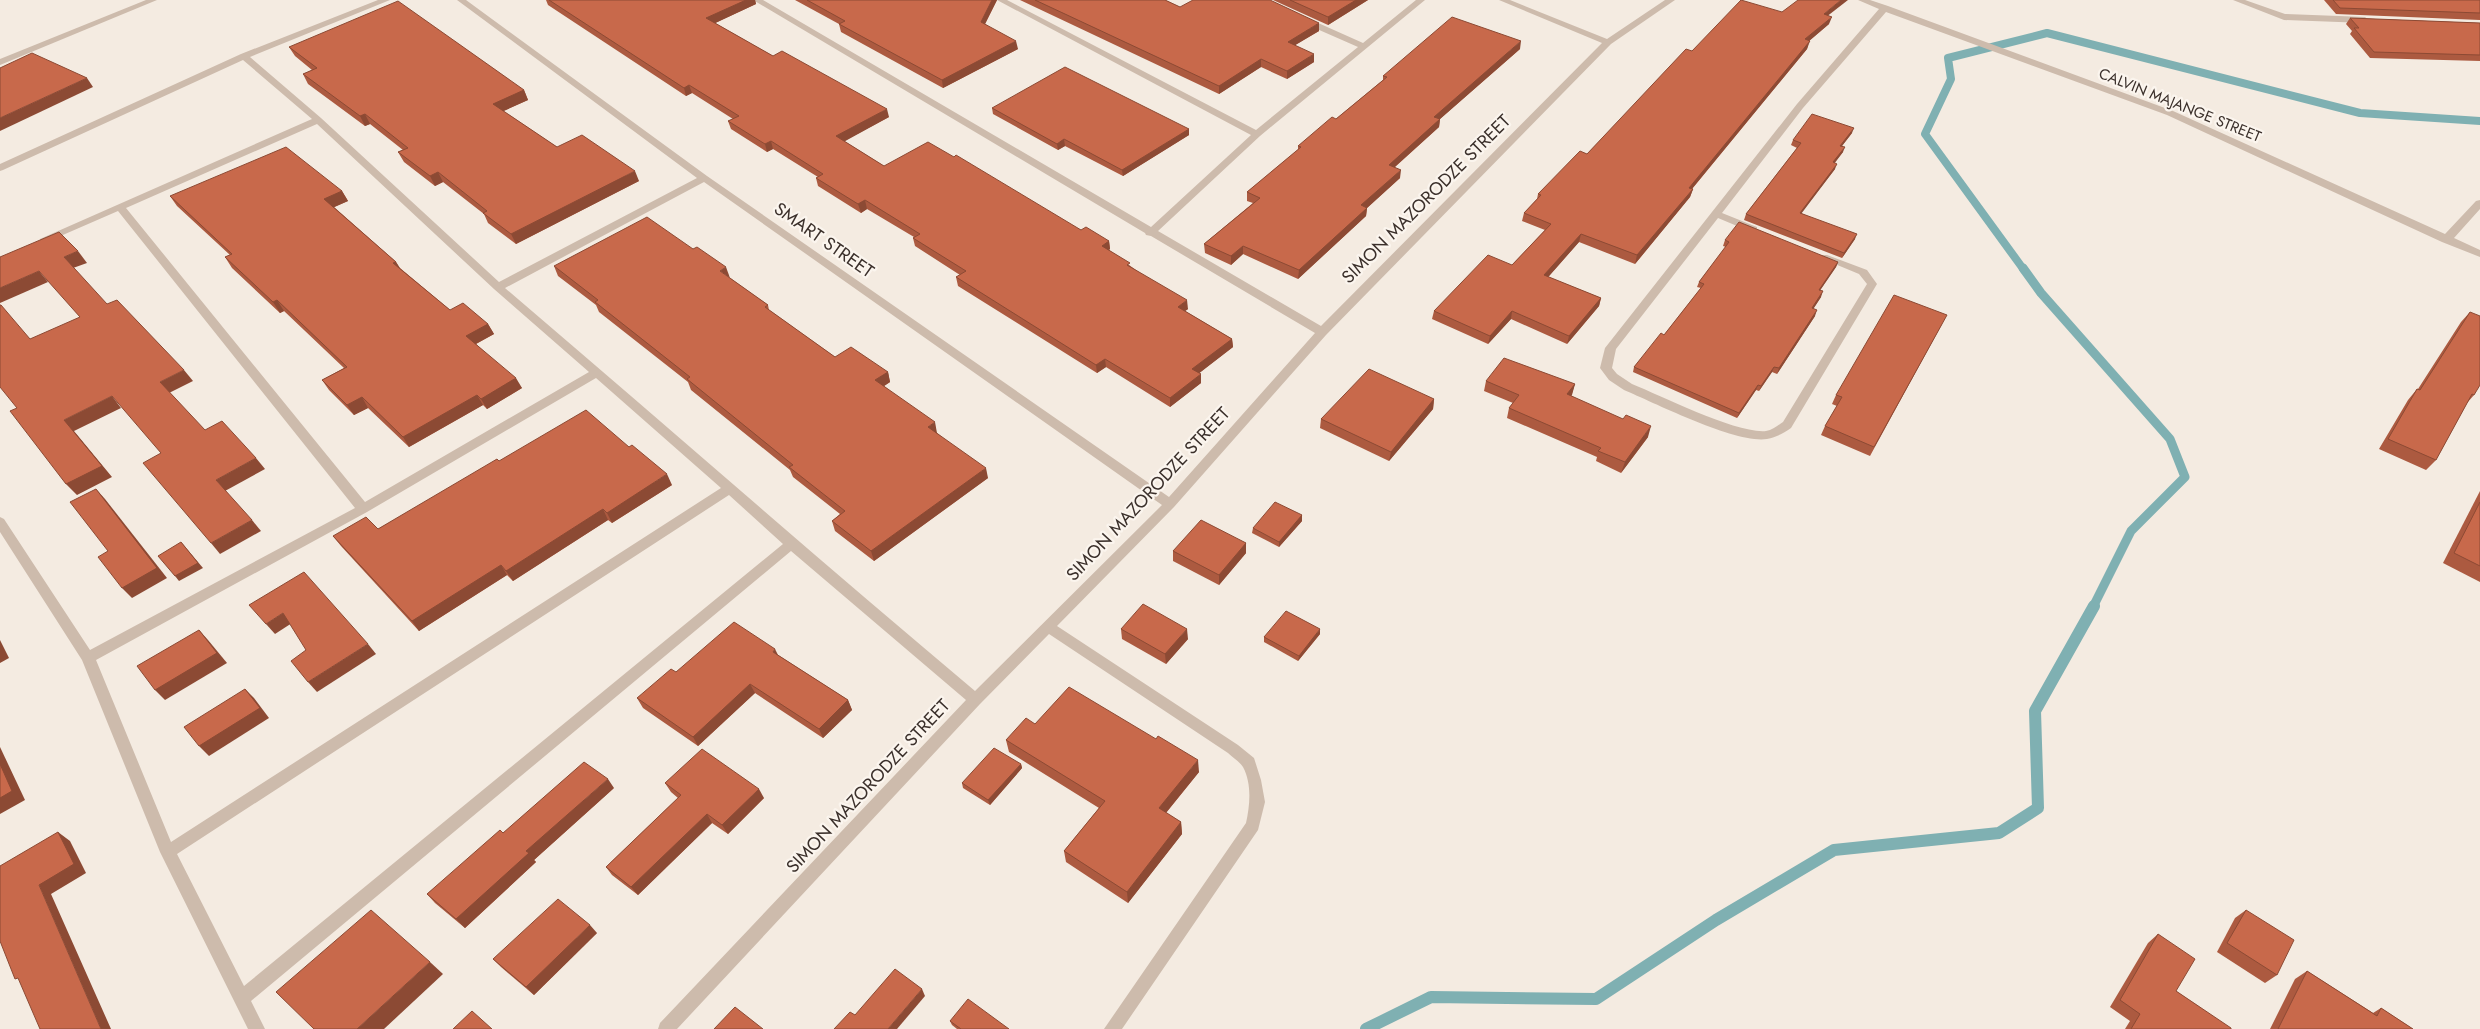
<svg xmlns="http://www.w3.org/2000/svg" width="2480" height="1029" font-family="Jost,sans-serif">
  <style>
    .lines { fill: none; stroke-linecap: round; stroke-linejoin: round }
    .stream-far2 { stroke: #7fb0b2; stroke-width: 8 }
    .stream-far1 { stroke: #7fb0b2; stroke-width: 9 }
    .stream { stroke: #7fb0b2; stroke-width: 12 }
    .minor { fill: #cdbbac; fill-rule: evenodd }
    .wall { fill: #ac5a40 }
    .shaded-wall { fill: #8c4a34 }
    .building { fill: #c8694b; stroke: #8c4a34 }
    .labels { text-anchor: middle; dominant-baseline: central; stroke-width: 4.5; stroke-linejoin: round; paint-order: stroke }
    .far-street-label { font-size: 15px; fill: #3b302b; stroke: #fbf5ee }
    .street-label { font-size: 18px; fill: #3b302b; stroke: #fbf5ee }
  </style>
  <rect width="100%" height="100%" fill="#f4ebe1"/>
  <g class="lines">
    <polyline class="stream-far2" points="2024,270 1925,134 1951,79 1948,58 2047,33 2360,113 2480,121"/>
    <polyline class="stream-far1" points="2023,268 2041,293 2170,439 2185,477 2131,531 2093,607"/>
    <polyline class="stream" points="1366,1029 1431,997 1596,999 1716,920 1834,850 1999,833 2038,808 2035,711 2094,606"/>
    <g class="minor">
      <polygon points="146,0 157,0 0,65 0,59"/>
      <path d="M 378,0 L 390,0 L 250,57 L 321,118 L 499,282 L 697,178 L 457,0 L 466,0 L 707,176 L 1169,497 L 1315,333 L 1151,236 L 1146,235 L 1145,233 L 753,0 L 763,0 L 1151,227 L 1251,135 L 997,0 L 1007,0 L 1256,130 L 1358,47 L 1301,22 L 1301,18 L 1307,18 L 1363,43 L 1416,0 L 1425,0 L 1260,136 L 1158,231 L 1321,326 L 1602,43 L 1499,0 L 1510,0 L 1607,39 L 1665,0 L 1675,0 L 1611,44 L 1326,335 L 1174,507 L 1057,626 L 1238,745 L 1254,758 L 1261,780 L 1265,802 L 1258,830 L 1122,1029 L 1104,1029 L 1246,823 C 1250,805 1252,784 1243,767 C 1240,762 1232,757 1228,753 L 1049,634 L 980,704 L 677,1029 L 658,1029 L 660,1023 L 966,700 L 791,551 L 251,1001 L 265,1029 L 248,1029 L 160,852 L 82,660 L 0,532 L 0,517 L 4,519 L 90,650 L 355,508 L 118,211 L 49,241 L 41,241 L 40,239 L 312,119 L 243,60 L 3,170 L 0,171 L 0,164 L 241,54 ZM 317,124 L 494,289 L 589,372 L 365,502 L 126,208 ZM 704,182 L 1162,505 L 975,691 C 817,558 662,422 505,288 ZM 596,378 L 721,488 L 171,842 L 96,660 L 367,512 ZM 729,495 L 783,544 L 244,986 L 177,854 Z"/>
      <path d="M 1858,0 L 1870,0 L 1888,6 L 2173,111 L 2445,234 L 2476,201 L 2480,200 L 2480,209 L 2454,238 L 2480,250 L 2480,257 L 2442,242 L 2167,115 L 1886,12 L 1803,108 L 1722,213 L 1757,227 L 1757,231 L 1749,231 L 1718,218 L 1616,349 L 1612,368 L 1617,374 L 1632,384 C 1662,396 1737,434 1766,431 C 1773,430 1777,426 1783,422 L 1867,284 L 1859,274 L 1818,257 L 1819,255 L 1827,255 L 1867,270 L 1877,284 L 1791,428 C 1783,434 1776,437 1767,439 C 1736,444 1655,403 1624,390 L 1609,380 L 1600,368 L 1605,348 L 1797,104 L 1879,9 Z"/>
      <polygon points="2233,0 2245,0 2285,14 2365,17 2369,20 2365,23 2284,20"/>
    </g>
  </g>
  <g class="wall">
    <polygon points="546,0 755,0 756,4 715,23 773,56 889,117 844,141 884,166 1081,230 1109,241 1110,249 1109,250 1188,309 1185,311 1232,339 1233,347 1199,373 1201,383 1170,407 1106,367 1097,373 958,286 956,277 960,275 915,246 913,238 914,237 867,209 861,213 818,186 816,178 818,177 773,149 767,152 731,129 728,121 733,119 692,93 686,96 548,5"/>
    <polygon points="795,0 997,0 985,24 1018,49 943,88 841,32 839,24"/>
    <polygon points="1020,0 1165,0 1180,7 1319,31 1295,45 1314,62 1287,79 1261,67 1219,94"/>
    <polygon points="1273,0 1368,0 1328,25"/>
    <polygon points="2324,0 2480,0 2480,20 2336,14"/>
    <polygon points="1829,16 1829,24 1809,41 1807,49 1692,189 1693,189 1690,197 1635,264 1579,242 1548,277 1601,298 1599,306 1567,344 1511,319 1488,344 1432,319 1434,311 1512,265 1545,230 1522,221 1524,213 1537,199 1538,194 1587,154 1692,51"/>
    <polygon points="2350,18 2480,23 2480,61 2370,58 2350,34 2352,31 2346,24"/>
    <polygon points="289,47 524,90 528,100 503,111 557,147 639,181 516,244 488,223 484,214 443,182 435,186 404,162 398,152 403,150 370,124 365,126 308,84 303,74 312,70 295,56"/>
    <polygon points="1520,49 1440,119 1439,127 1395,167 1400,178 1367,208 1366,216 1298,279 1243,254 1231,265 1205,253 1204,244 1253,203 1247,201 1247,192 1298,150 1298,146 1336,119 1383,80 1383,76"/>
    <polygon points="992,108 1189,129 1189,135 1123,176 1065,146 1058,150 993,114"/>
    <polygon points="1852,133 1842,146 1843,152 1834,163 1835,169 1801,213 1855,239 1842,258 1744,220 1746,214 1797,148 1791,145 1793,140"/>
    <polygon points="342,191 348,201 334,207 396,262 400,268 450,310 488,324 494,334 476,344 522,388 487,409 483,405 409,447 368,408 354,415 329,390 322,380 344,368 284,311 280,313 232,268 225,257 230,255 177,206 170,196"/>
    <polygon points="1725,240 1838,262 1836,267 1820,290 1821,297 1813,309 1815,316 1777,374 1772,372 1759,391 1756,390 1737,418 1633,372 1634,367 1664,335 1701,288 1697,287 1699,282 1726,247 1723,246"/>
    <polygon points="554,266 730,278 768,305 769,310 835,357 888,372 890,382 884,386 988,478 874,561 835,531 832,521 840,514 793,477 790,470 691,390 688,382 599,312 596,305 558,276"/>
    <polygon points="2470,312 2474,395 2467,403 2436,460 2426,470 2379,449 2408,400 2417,389 2418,389 2461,322"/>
    <polygon points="1942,324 1870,456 1821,435 1825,426 1837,406 1832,404 1836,395"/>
    <polygon points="1486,381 1575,384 1571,396 1648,437 1621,473 1596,461 1597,457 1507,418 1509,408 1513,403 1484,391"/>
    <polygon points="1434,399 1433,409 1389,461 1320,428 1321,419"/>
    <polygon points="499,461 672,485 612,523 608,520 513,581 507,575 419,631 341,546 333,536 378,529"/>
    <polygon points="2480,491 2480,582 2443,563"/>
    <polygon points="1302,515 1302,521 1279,547 1252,533 1253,528"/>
    <polygon points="1246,543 1246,553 1219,585 1173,561 1173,551"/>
    <polygon points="1121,629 1188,639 1166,664 1122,639"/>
    <polygon points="1320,634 1298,661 1264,642 1264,637"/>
    <polygon points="778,655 848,700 852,710 823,738 755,693 698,746 643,708 637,698 676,672"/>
    <polygon points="1035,724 1199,772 1166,813 1181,822 1182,834 1128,903 1066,862 1064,851 1099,808 1009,752 1006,740"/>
    <polygon points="1021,764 1022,768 990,805 963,788 962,783"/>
    <polygon points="665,783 764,798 728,834 712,823 638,895 612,875 606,867 678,798 671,792"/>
    <polygon points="614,788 534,860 536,862 465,928 435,903 427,894 503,833"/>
    <polygon points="2246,910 2277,975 2265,983 2217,952 2235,918"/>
    <polygon points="597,933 534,995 501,967 493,959"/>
    <polygon points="2158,934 2176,991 2231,1029 2125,1029 2130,1021 2110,1007 2148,943"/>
    <polygon points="2307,971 2373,1013 2381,1008 2413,1029 2270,1029 2295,979"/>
    <polygon points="950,1021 1009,1029 957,1029 952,1025"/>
  </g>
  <g class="shaded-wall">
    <polygon points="746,0 755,0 756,4 709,26 706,18"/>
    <polygon points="992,0 997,0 982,30 981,22"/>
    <polygon points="1356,0 1368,0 1328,25 1328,17"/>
    <polygon points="1841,0 1848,0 1821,21 1824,14"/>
    <polygon points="1832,17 1829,24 1802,47 1805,39"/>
    <polygon points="1319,23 1319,31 1287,50 1288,42"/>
    <polygon points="1016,41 1018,49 943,88 942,80"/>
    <polygon points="1521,41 1520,49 1440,119 1439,127 1388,173 1389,165 1434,117"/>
    <polygon points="1810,41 1807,49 1686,196 1689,188"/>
    <polygon points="1314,54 1314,62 1287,79 1287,71"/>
    <polygon points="1261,59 1261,67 1219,94 1219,86"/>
    <polygon points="87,78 93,87 0,131 0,118"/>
    <polygon points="689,85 692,93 686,96 684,88"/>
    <polygon points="524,90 528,100 497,114 493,104"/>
    <polygon points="887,109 889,117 838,145 836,136"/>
    <polygon points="365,114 370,124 365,126 360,116"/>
    <polygon points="1854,128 1852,133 1838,151 1840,146"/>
    <polygon points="1189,129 1189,135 1123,176 1122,170"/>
    <polygon points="1064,139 1065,146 1058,150 1057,144"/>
    <polygon points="771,141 773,149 767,152 765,144"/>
    <polygon points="1845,147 1843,152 1831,168 1833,162"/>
    <polygon points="1837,164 1835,169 1798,218 1800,213"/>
    <polygon points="1401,170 1400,178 1367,208 1366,216 1298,279 1299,270 1361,205"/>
    <polygon points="635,171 639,181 516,244 511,234"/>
    <polygon points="438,172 443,182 435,186 430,176"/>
    <polygon points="1693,189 1690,197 1635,264 1637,255"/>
    <polygon points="342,191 348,201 330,209 324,199"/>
    <polygon points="865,200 867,209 861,213 858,204"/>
    <polygon points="1581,234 1579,242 1543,283 1544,275"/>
    <polygon points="1857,234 1855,239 1842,258 1844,253"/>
    <polygon points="1109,241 1110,249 1102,254 1102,246"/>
    <polygon points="1243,246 1243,254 1231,265 1231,256"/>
    <polygon points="78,251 87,263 73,268 64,257"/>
    <polygon points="396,262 402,272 393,263"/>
    <polygon points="1838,262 1836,267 1817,295 1819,290"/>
    <polygon points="726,267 730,278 720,271"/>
    <polygon points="39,271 48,282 0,303 0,288"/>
    <polygon points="1823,291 1821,297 1810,314 1812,308"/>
    <polygon points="1601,298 1599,306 1567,344 1569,336"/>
    <polygon points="277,300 284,311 280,313 273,302"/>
    <polygon points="1187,300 1188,309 1178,316 1178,307"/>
    <polygon points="1817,310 1815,316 1777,374 1779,368"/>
    <polygon points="1512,311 1511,319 1488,344 1490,336"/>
    <polygon points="488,324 494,334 472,346 466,336"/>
    <polygon points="1232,339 1233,347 1193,378 1192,369"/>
    <polygon points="1105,359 1106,367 1097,373 1096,365"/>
    <polygon points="1774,367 1772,372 1759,391 1761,386"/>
    <polygon points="184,370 193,381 169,393 160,382"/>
    <polygon points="888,372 890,382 878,390 875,380"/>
    <polygon points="1201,374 1201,383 1170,407 1170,398"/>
    <polygon points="516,378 522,388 487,409 481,399"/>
    <polygon points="1575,384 1572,395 1564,405 1567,394"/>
    <polygon points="1758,385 1756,390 1737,418 1739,413"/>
    <polygon points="477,395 483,405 409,447 403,437"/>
    <polygon points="112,396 121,408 74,431 112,477 77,495 66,484 64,420"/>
    <polygon points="362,397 368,408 354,415 347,405"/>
    <polygon points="1434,399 1433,409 1389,461 1391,452"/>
    <polygon points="935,422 937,433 930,437 928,427"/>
    <polygon points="1651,426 1648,437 1621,473 1625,462"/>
    <polygon points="256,458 265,469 225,491 216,480"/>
    <polygon points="986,468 988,478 874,561 871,551"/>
    <polygon points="667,474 672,485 612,523 607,513"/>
    <polygon points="96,489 105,499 167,578 132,598 122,588"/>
    <polygon points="603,509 608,520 513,581 506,571"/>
    <polygon points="1302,515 1302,521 1279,547 1279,542"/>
    <polygon points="252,520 261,531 220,554 211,543"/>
    <polygon points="181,542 203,568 179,581 175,576"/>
    <polygon points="1246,543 1246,553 1219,585 1219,575"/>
    <polygon points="501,565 507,575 419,631 412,621"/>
    <polygon points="283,613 292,623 275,634 266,624"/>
    <polygon points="1187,629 1188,639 1166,664 1165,654"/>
    <polygon points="1320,629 1320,634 1298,661 1299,656"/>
    <polygon points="199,630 208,640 227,663 165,700 155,690"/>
    <polygon points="0,640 9,658 0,663"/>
    <polygon points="368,644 376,654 317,692 308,682"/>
    <polygon points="775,649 780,659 773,652"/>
    <polygon points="750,684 755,693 698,746 693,737"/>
    <polygon points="245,689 254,698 269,718 209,756 199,746"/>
    <polygon points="848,700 852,710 823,738 819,729"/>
    <polygon points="0,747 25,800 0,814"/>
    <polygon points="1198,760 1199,772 1160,820 1159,808"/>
    <polygon points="1021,764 1022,768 990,805 988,800"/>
    <polygon points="608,779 614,788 534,860 536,862 465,928 456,919 526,851"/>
    <polygon points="759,789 764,798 728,834 722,825"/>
    <polygon points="707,814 712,823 638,895 631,887"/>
    <polygon points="1181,822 1182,834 1128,903 1127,892"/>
    <polygon points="58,832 70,841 86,873 51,894 111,1029 101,1029 39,885"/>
    <polygon points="590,925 597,933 534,995 526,987"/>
    <polygon points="430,962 443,974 384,1029 357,1029"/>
    <polygon points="922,989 925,996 897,1029 888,1029"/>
  </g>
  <g class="building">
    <polygon points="549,0 746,0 706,18 773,56 782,51 887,109 836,136 884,166 928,142 954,157 956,155 1081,230 1086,227 1109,241 1102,246 1130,263 1127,265 1187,300 1178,307 1232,339 1192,369 1201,374 1170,398 1105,359 1096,365 956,277 966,271 913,238 920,234 865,200 858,204 816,178 823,174 771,141 765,144 728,121 739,116 689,85 684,88"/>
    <polygon points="807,0 992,0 981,22 1016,41 942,80 839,24 845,21"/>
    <polygon points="1035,0 1165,0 1180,7 1193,0 1270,0 1319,23 1288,42 1314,54 1287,71 1261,59 1219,86"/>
    <polygon points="1290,0 1356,0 1328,17"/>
    <polygon points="1741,0 1782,12 1798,0 1841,0 1824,14 1832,17 1805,39 1810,41 1689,188 1693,189 1637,255 1581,234 1544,275 1601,298 1569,336 1512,311 1490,336 1434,311 1488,255 1512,265 1551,224 1524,213 1541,195 1538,194 1580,151 1587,154 1686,49 1692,51"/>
    <polygon points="2333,0 2480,0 2480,13 2340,8"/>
    <polygon points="398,1 524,90 493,104 557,147 582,135 635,171 511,234 483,213 487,211 438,172 430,176 398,152 408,148 365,114 360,116 303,74 317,68 289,47"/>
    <polygon points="1452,17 1521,41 1434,117 1440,119 1389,165 1401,170 1361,205 1367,208 1299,270 1243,246 1231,256 1204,244 1260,198 1247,192 1301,147 1298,146 1332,117 1336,119 1387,77 1383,76"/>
    <polygon points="2350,18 2480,23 2480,55 2374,52 2354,28 2359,28"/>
    <polygon points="32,53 87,78 0,118 0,68"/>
    <polygon points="1065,67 1189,129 1122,170 1064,139 1057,144 992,108"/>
    <polygon points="1812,114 1854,128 1840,146 1845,147 1833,162 1837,164 1800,213 1857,234 1844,253 1746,214 1801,143 1793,140"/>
    <polygon points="286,147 342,191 324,199 396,262 393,263 450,310 463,303 488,324 466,336 516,378 481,399 477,395 403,437 362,397 347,405 322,380 347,367 277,300 273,302 225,257 232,254 170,196"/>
    <polygon points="647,217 693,249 697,247 726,267 720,271 768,305 765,307 835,357 851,347 888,372 875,380 935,422 928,427 986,468 871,551 832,521 845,511 789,467 793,465 687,379 690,377 595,302 598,300 554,266"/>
    <polygon points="1739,222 1838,262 1819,290 1823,291 1812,308 1817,310 1779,368 1774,367 1761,386 1758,385 1739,413 1634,367 1661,333 1664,335 1704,284 1699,282 1729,242 1725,240"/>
    <polygon points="59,232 78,251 64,257 107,304 117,300 184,370 160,382 205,430 222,421 256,458 216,480 252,520 211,543 143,463 161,453 112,396 64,420 102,466 66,484 10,411 17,408 0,387 0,305 1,305 30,339 80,317 39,271 0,288 0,257"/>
    <polygon points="1894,295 1947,315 1874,447 1825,426 1842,397 1836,395"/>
    <polygon points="2470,312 2480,316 2480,385 2474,395 2472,394 2436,460 2388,439 2417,389 2420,390"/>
    <polygon points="1504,358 1575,384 1567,394 1623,419 1626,415 1651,426 1625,462 1598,451 1601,448 1509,408 1519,395 1486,381"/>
    <polygon points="1369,369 1434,399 1391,452 1321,419"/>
    <polygon points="586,410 629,447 632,445 667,474 607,513 603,509 506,571 501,565 412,621 333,536 366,517 378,529 497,459 499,461"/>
    <polygon points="96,489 157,568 122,588 98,557 108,551 70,502"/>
    <polygon points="1275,502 1302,515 1279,542 1253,528"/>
    <polygon points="2480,502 2480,566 2454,553"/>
    <polygon points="1201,520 1246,543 1219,575 1173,551"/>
    <polygon points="181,542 198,563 175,576 158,556"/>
    <polygon points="304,572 368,644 308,682 291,661 306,650 283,613 266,624 249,605"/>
    <polygon points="1143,604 1187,629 1165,654 1121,629"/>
    <polygon points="1286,611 1320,629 1299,656 1264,637"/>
    <polygon points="734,622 775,649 773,652 848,700 819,729 750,684 693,737 637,698 671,669 676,672"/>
    <polygon points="199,630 217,653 155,690 137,666"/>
    <polygon points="1069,687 1156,739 1158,736 1198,760 1159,808 1181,822 1127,892 1064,851 1105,801 1006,740 1026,718 1035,724"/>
    <polygon points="245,689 260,708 199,746 184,727"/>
    <polygon points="994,748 1021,764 988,800 962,783"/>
    <polygon points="702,749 759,789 722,825 707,814 631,887 606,867 681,795 665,783"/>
    <polygon points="584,762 608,779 526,851 529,853 456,919 427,894 500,830 503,833"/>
    <polygon points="0,764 12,791 0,798"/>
    <polygon points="58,832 74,864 39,885 101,1029 40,1029 18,978 15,979 0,941 0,866"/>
    <polygon points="558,899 590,925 526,987 493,959"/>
    <polygon points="371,910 430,962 357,1029 314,1029 276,992"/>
    <polygon points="2246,910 2294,940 2277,975 2227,943"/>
    <polygon points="2158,934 2195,959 2176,991 2231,1028 2231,1029 2131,1029 2140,1014 2120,1000"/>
    <polygon points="895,969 922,989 888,1029 834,1029 850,1012 855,1015"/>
    <polygon points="2307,971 2377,1016 2381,1008 2413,1029 2278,1029"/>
    <polygon points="968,999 1009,1029 961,1029 950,1021"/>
    <polygon points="735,1007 763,1029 714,1029"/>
    <polygon points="472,1011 492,1029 453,1029"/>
  </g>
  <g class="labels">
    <g class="far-street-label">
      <text transform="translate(2180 105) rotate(22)">CALVIN MAJANGE STREET</text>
    </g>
    <g class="street-label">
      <text transform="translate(1426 199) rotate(-45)">SIMON MAZORODZE STREET</text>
      <text transform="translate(824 240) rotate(35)">SMART STREET</text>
      <text transform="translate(1148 494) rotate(-47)">SIMON MAZORODZE STREET</text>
      <text transform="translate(868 786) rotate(-47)">SIMON MAZORODZE STREET</text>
    </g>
  </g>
</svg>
